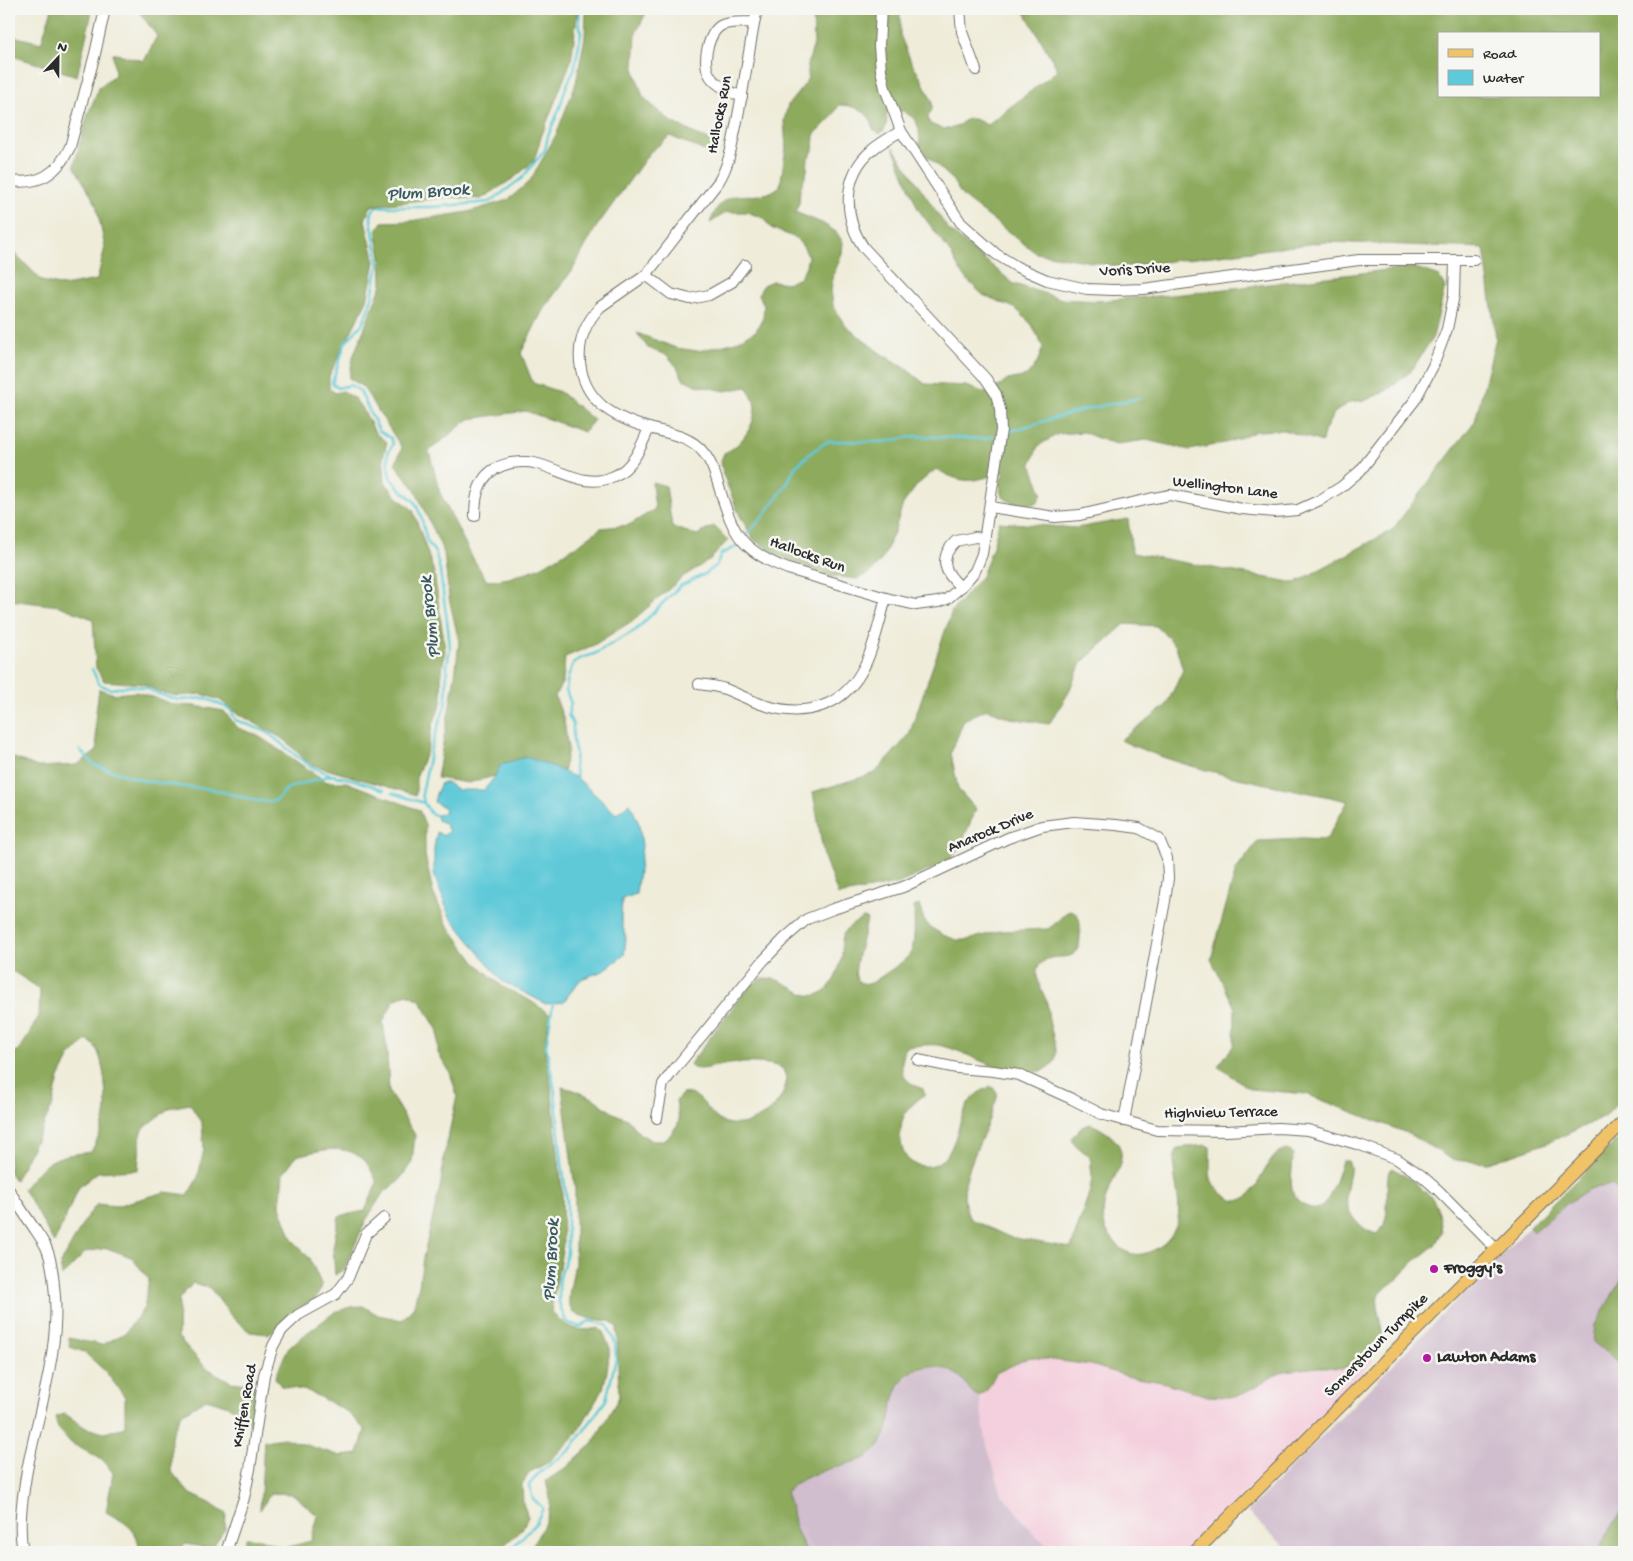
<svg xmlns="http://www.w3.org/2000/svg" width="1633" height="1561" font-family="'Gochi Hand',sans-serif">
  <style>
    .built { fill: #f4cfdd }
    .industrial { fill: #d0bdcd }
    .forest { fill: #8daa5d; stroke: #5c6a44; fill-rule: evenodd }
    .water { fill: #5ec9d8; stroke: #447a82 }
    .lines { fill: none; stroke-linecap: round; stroke-linejoin: round }
    .stream { stroke: #5ec9d8; stroke-width: 2.5 }
    .minor-casing { stroke: #706f68; stroke-width: 12 }
    .major-casing { stroke: #706f68; stroke-width: 14 }
    .minor { stroke: #fff; stroke-width: 10 }
    .major { stroke: #f1c369; stroke-width: 12 }
    .poi-dot { fill: #b5179e; stroke: #f6f6f2; stroke-width: 2 }
    .labels { text-anchor: middle; dominant-baseline: central; stroke-width: 5; stroke-linejoin: round; paint-order: stroke }
    .street-label { font-size: 16px; fill: #2b2b2b; stroke: #f6f6f2 }
    .poi-label { font-size: 16px; font-weight: bold; fill: #2b2b2b; stroke: #f6f6f2; text-anchor: start }
    .water-label { font-size: 18px; font-style: italic; fill: #3a5a5f; stroke: #f6f6f2 }
  </style>
  <rect width="100%" height="100%" fill="#f6f6f2"/>
  <filter id="ink" filterUnits="userSpaceOnUse"><feTurbulence type="fractalNoise" baseFrequency=".02" numOctaves="2"/><feDisplacementMap in="SourceGraphic" scale="10" xChannelSelector="R" yChannelSelector="G"/><feConvolveMatrix kernelMatrix="1 2 1 2 8 2 1 2 1" color-interpolation-filters="sRGB"/></filter>
  <filter id="wash" filterUnits="userSpaceOnUse"><feTurbulence type="fractalNoise" baseFrequency=".0096" numOctaves="4" result="noise"/><feDisplacementMap in="SourceGraphic" scale="20" xChannelSelector="R" yChannelSelector="G"/><feGaussianBlur stdDeviation="1.12" result="paint"/><feColorMatrix in="noise" values="0 0 0 0 0 0 0 0 0 0 0 0 0 0 0 0 0 1.4 0 .05"/><feComposite in="paint" operator="in"/></filter>
  <g filter="url(#wash)">
    <rect width="100%" height="100%" fill="#efecd9"/>
    <polygon class="built" points="1366,1352 1373,1361 1187,1552 1059,1552 1036,1536 1002,1494 987,1446 979,1396 987,1390 996,1374 1030,1357 1091,1365 1130,1377 1162,1382 1208,1396 1229,1397 1243,1394 1272,1377 1285,1371 1299,1369 1342,1368 1347,1367"/>
    <g class="industrial">
      <polygon points="1611,1185 1624,1193 1624,1270 1621,1280 1595,1325 1593,1341 1624,1367 1624,1506 1597,1552 1291,1552 1247,1512 1529,1227 1535,1232 1566,1204 1589,1188"/>
      <polygon points="925,1367 943,1369 957,1374 963,1380 971,1392 979,1396 987,1446 1002,1494 1036,1536 1059,1552 806,1552 795,1527 791,1508 786,1492 792,1485 804,1478 863,1459 871,1454 885,1435 893,1401 901,1382 911,1372"/>
    </g>
    <g class="forest">
      <polygon points="52,9 91,9 91,16 77,76 9,55 9,31 17,37 41,43"/>
      <polygon points="137,9 578,9 571,61 541,137 534,161 514,178 481,199 449,197 371,206 365,220 375,262 367,300 329,376 329,388 335,393 343,391 355,399 365,413 376,434 387,442 383,457 385,482 397,497 413,510 434,572 445,650 441,677 442,701 432,727 427,751 416,777 416,795 309,764 285,740 237,713 220,700 202,694 177,696 159,692 143,684 104,681 96,668 93,619 59,606 9,600 9,247 42,281 63,286 97,280 105,247 96,204 74,166 87,117 99,87 115,75 113,53 144,61 157,36"/>
      <polygon points="588,9 650,9 646,13 636,33 634,68 643,97 669,120 701,137 717,143 709,153 670,136 650,152 595,229 573,269 543,310 521,353 533,383 560,392 594,420 584,432 526,411 469,419 429,451 440,493 471,555 487,581 509,578 539,568 578,545 601,528 629,525 655,509 652,482 666,486 672,527 697,535 714,526 728,540 710,560 684,576 632,621 594,645 565,657 563,681 555,696 564,720 568,749 563,773 499,775 468,783 437,778 455,676 459,642 449,598 444,553 414,488 395,464 402,448 363,387 349,378 353,357 382,284 381,257 376,231 382,222 410,221 468,212 508,200 530,181 556,135 576,83 585,37 586,12"/>
      <path d="M 813,9 L 900,9 L 900,35 L 912,64 L 920,76 L 932,101 L 932,110 L 928,116 L 929,123 C 938,128 948,132 959,125 C 963,122 966,118 972,119 C 977,119 983,123 987,125 L 1058,70 L 1023,9 L 1624,9 L 1624,1097 L 1604,1117 L 1547,1143 L 1488,1163 L 1453,1160 L 1407,1133 L 1306,1094 L 1250,1089 L 1218,1066 L 1234,1045 L 1235,1008 L 1211,959 L 1236,870 L 1258,841 L 1301,839 L 1326,840 L 1348,801 C 1272,784 1191,773 1120,740 L 1166,706 L 1183,670 L 1176,646 L 1156,626 L 1125,624 L 1081,663 L 1068,694 L 1049,724 L 1010,718 L 987,709 L 964,720 L 951,753 L 958,789 L 976,809 L 960,847 L 948,862 L 897,884 L 838,895 L 824,857 L 813,792 L 875,773 L 909,735 L 952,611 L 982,576 L 993,546 L 999,522 L 1076,528 L 1128,519 L 1132,553 L 1295,583 L 1392,530 L 1475,421 L 1496,338 L 1484,248 L 1326,242 L 1122,267 L 1036,253 L 963,197 L 951,178 L 927,156 L 920,147 L 919,129 L 915,119 L 903,111 L 886,112 C 887,121 888,128 880,134 L 873,129 C 873,113 854,105 839,105 L 831,118 L 814,135 L 813,151 L 808,158 L 807,171 L 800,189 L 799,203 L 795,212 L 822,223 L 836,232 L 843,242 L 842,253 L 834,274 L 831,289 L 833,305 L 844,324 L 880,353 L 904,367 L 925,384 L 966,386 L 986,393 L 1008,380 L 1027,376 L 1037,363 L 1043,347 L 1032,325 L 1015,308 L 983,295 L 963,276 L 950,252 L 918,209 L 893,147 L 948,229 L 1014,284 L 1062,299 L 1097,301 L 1183,294 L 1413,267 L 1439,276 L 1445,287 L 1433,337 L 1411,371 L 1388,390 L 1366,400 L 1350,402 L 1334,413 L 1324,432 L 1322,442 L 1283,430 L 1257,431 L 1229,442 L 1190,450 L 1146,440 L 1117,444 L 1103,440 L 1083,432 L 1058,434 L 1038,446 L 1031,464 L 1042,493 L 1037,503 C 1023,507 1011,505 1001,495 L 1000,483 L 1004,472 C 973,481 966,486 936,469 L 918,484 L 903,504 L 894,532 L 883,558 L 871,572 L 857,579 L 830,576 L 779,556 L 754,540 L 739,514 L 723,474 L 721,461 L 724,453 C 741,447 759,421 754,402 C 753,397 749,392 747,387 L 725,391 L 696,385 L 683,379 L 677,367 L 667,355 L 648,348 L 637,333 L 676,348 L 698,351 L 733,343 L 756,331 L 763,318 L 764,306 L 759,294 L 763,285 L 772,281 L 788,283 L 800,278 L 806,266 L 808,256 L 804,248 L 796,238 L 771,228 L 763,218 L 747,212 L 727,212 L 710,223 C 727,176 753,209 780,186 L 786,148 L 784,121 L 788,105 L 805,84 L 808,77 L 807,66 L 814,44 ZM 1439,34 L 1599,34 L 1599,96 L 1439,96 Z"/>
      <path d="M 99,689 L 114,694 L 136,692 L 156,698 L 175,705 L 195,706 L 224,711 L 238,728 L 257,735 L 327,782 L 346,782 L 419,810 L 425,824 L 425,855 L 433,892 L 447,924 L 475,962 L 503,987 L 529,1000 L 551,1015 L 547,1029 L 545,1053 L 551,1085 L 562,1191 L 563,1245 L 551,1312 C 570,1329 573,1332 599,1328 L 603,1332 L 610,1348 L 607,1371 L 603,1389 L 577,1433 L 549,1462 L 530,1472 L 522,1484 L 523,1503 L 528,1517 L 522,1529 L 497,1552 L 241,1552 L 246,1538 L 260,1539 L 284,1548 L 311,1541 L 318,1516 L 293,1494 L 271,1493 L 260,1510 L 264,1441 L 284,1438 L 341,1456 L 358,1454 L 365,1430 L 346,1411 L 308,1391 L 281,1386 L 275,1378 L 287,1350 L 300,1338 L 335,1312 L 350,1307 L 363,1306 L 378,1315 L 402,1320 L 413,1308 L 419,1286 L 423,1258 L 441,1183 L 444,1156 L 457,1096 L 450,1072 L 438,1053 L 438,1031 L 420,1000 L 407,994 L 394,1000 L 383,1022 L 387,1051 L 389,1092 L 415,1135 L 412,1162 L 398,1182 L 383,1193 L 366,1220 L 344,1269 L 335,1275 L 333,1248 L 339,1216 L 365,1211 L 377,1182 C 373,1175 368,1162 362,1158 C 342,1143 318,1151 296,1156 L 283,1174 L 280,1206 L 292,1239 L 310,1259 L 322,1286 L 315,1300 L 298,1308 L 283,1324 L 268,1334 L 250,1332 L 232,1317 L 210,1288 L 193,1283 L 179,1299 L 178,1337 L 205,1367 L 231,1382 L 257,1385 L 250,1427 C 243,1409 223,1404 206,1399 L 181,1414 L 171,1436 L 171,1471 L 189,1493 L 210,1503 L 226,1514 L 225,1529 L 210,1550 L 197,1546 L 184,1544 L 179,1552 L 143,1552 L 139,1549 C 138,1527 123,1522 106,1512 L 113,1473 L 104,1461 L 71,1443 L 58,1428 L 55,1417 L 65,1414 L 86,1428 L 104,1433 L 125,1427 L 125,1397 L 105,1371 L 84,1352 L 70,1347 L 69,1338 L 102,1345 L 125,1333 L 144,1308 L 149,1279 L 131,1257 L 107,1248 L 86,1252 L 62,1276 L 60,1265 L 85,1220 L 97,1204 L 116,1206 L 165,1192 L 188,1195 L 198,1177 L 204,1149 L 202,1124 L 190,1104 L 169,1108 L 141,1131 L 138,1170 L 98,1172 L 79,1187 L 54,1243 L 38,1213 L 23,1189 C 47,1159 53,1156 91,1152 C 97,1141 103,1128 105,1116 C 108,1101 104,1054 93,1044 C 91,1042 88,1042 86,1040 L 69,1058 L 59,1078 L 52,1107 L 39,1135 L 15,1180 L 9,1172 L 9,1057 L 21,1048 L 39,1016 L 40,989 L 14,972 L 9,971 L 9,756 L 38,767 L 77,765 L 97,751 L 95,720 Z"/>
      <path d="M 919,905 L 924,920 L 930,927 L 943,935 L 957,940 L 967,940 L 1000,931 L 1048,929 C 1057,924 1061,915 1070,910 L 1075,912 C 1081,918 1080,925 1080,933 C 1081,968 1058,951 1044,961 C 1041,963 1038,966 1037,970 C 1035,980 1044,993 1047,1003 C 1048,1010 1048,1018 1050,1025 C 1052,1035 1057,1045 1056,1055 C 1054,1076 1023,1073 1008,1070 C 986,1066 966,1052 943,1046 C 931,1043 918,1046 906,1047 C 898,1071 900,1080 923,1089 L 925,1094 C 918,1100 908,1107 904,1116 C 898,1131 898,1160 918,1165 C 923,1166 928,1167 933,1165 C 967,1153 949,1099 991,1087 C 996,1089 998,1092 997,1098 C 992,1110 988,1123 983,1135 C 973,1159 953,1196 972,1220 L 1009,1237 L 1071,1248 L 1090,1190 L 1092,1176 L 1090,1157 L 1072,1142 L 1072,1137 L 1082,1127 L 1091,1124 C 1155,1153 1096,1180 1104,1223 C 1105,1230 1111,1237 1116,1243 C 1122,1251 1132,1256 1142,1254 C 1154,1251 1163,1246 1170,1237 C 1192,1209 1164,1171 1178,1148 L 1206,1145 L 1210,1147 C 1211,1176 1204,1184 1234,1201 C 1240,1201 1247,1198 1251,1193 C 1261,1183 1276,1136 1293,1154 C 1293,1165 1290,1178 1292,1189 C 1294,1198 1298,1203 1306,1206 C 1311,1208 1317,1210 1321,1207 C 1330,1202 1338,1171 1342,1161 L 1348,1161 C 1353,1170 1348,1178 1347,1188 C 1343,1210 1357,1229 1377,1234 C 1393,1222 1384,1189 1389,1171 L 1393,1168 L 1414,1182 L 1433,1199 L 1439,1213 L 1442,1232 L 1435,1245 L 1412,1263 L 1399,1278 L 1388,1286 L 1378,1296 L 1377,1306 L 1383,1335 L 1366,1352 L 1347,1367 L 1342,1368 L 1318,1367 L 1285,1371 L 1272,1377 L 1243,1394 L 1229,1397 L 1208,1396 L 1162,1382 L 1130,1377 L 1091,1365 L 1030,1357 L 996,1373 L 987,1390 L 979,1396 C 970,1394 969,1386 963,1380 C 955,1370 936,1365 924,1367 C 888,1375 896,1412 884,1437 C 880,1447 872,1454 863,1459 C 841,1466 799,1475 786,1492 L 791,1508 L 795,1527 L 806,1552 L 528,1552 C 537,1537 551,1518 550,1500 C 550,1494 547,1487 546,1481 L 567,1467 L 593,1443 L 619,1397 L 617,1327 L 610,1321 L 591,1319 L 573,1313 L 569,1304 L 569,1295 L 575,1263 L 575,1189 L 562,1087 L 574,1090 L 593,1098 L 613,1113 L 627,1119 L 640,1134 L 653,1141 L 663,1141 L 667,1139 L 678,1124 L 679,1120 L 676,1101 L 682,1094 C 702,1090 706,1113 721,1121 C 743,1132 774,1114 783,1093 C 787,1083 787,1076 782,1068 C 768,1061 739,1062 723,1065 C 712,1066 704,1071 693,1068 L 690,1064 L 749,986 C 753,984 758,980 762,979 C 786,973 803,1006 823,992 C 834,986 840,967 842,955 C 843,948 840,939 845,932 C 849,926 856,922 863,918 L 867,919 C 865,932 853,966 856,977 C 857,984 866,984 872,983 C 881,976 905,962 910,954 C 916,944 914,918 914,907 Z"/>
      <polygon points="1624,1133 1624,1193 1611,1185 1589,1189 1566,1204 1534,1232 1529,1227"/>
      <polygon points="1624,1270 1624,1367 1593,1342 1595,1325 1621,1280"/>
      <polygon points="1624,1506 1624,1552 1597,1552"/>
    </g>
    <polygon class="water" points="526,757 549,765 577,778 616,814 630,803 639,824 642,846 636,894 622,899 621,920 626,938 624,955 603,971 581,979 563,1002 546,1004 502,981 449,915 434,875 434,848 437,832 443,836 449,831 444,823 437,820 436,815 443,814 445,808 434,802 436,794 441,783 448,783 458,790 484,790 494,778 501,764"/>
    <g class="lines">
      <g class="stream">
        <polyline points="1007,432 1082,410 1140,398"/>
        <polyline points="746,535 762,518 787,484 795,467 813,451 828,441 883,442 916,436 984,439 994,436"/>
        <polyline points="92,669 99,684 110,689 131,686 146,688 158,694 178,700 205,698 230,709 236,720 267,732 299,758 312,767 329,774"/>
        <polyline points="80,750 94,765 145,781 185,787 212,789 257,801 275,801 288,788 331,775 355,780 384,790"/>
        <polyline points="577,778 574,765 576,754 573,742 573,724 568,715 571,704 566,690 568,677 573,664 581,658 594,654 636,630 680,586 705,574 717,565 721,554 734,548 737,545"/>
        <polyline points="392,793 424,803"/>
        <path d="M 436,815 L 431,814 L 424,803 L 422,794 L 431,748 L 446,703 L 447,666 L 450,648 L 448,628 L 440,571 L 436,554 L 427,541 L 421,516 L 415,502 L 398,487 L 390,477 L 388,467 L 388,453 L 393,444 L 391,438 L 379,431 L 360,391 L 350,385 L 338,388 L 332,383 L 345,343 L 363,323 L 372,298 L 376,274 L 379,266 L 371,220 C 371,208 375,205 388,207 L 432,207 L 490,202 L 522,178 L 545,150 L 548,136 L 559,110 L 566,87 L 574,70 L 581,34 L 579,18 L 580,9"/>
        <polyline points="508,1552 536,1523 543,1508 533,1499 529,1485 539,1473 570,1450 606,1400 616,1359 615,1342 607,1325 589,1321 580,1327 566,1322 559,1303 559,1281 567,1253 567,1203 562,1164 555,1092 546,1046 553,1003"/>
      </g>
    </g>
  </g>
  <g filter="url(#ink)">
    <g class="lines">
      <g class="minor-casing">
        <g id="minor">
          <path d="M 757,9 C 749,48 744,87 736,126 C 732,146 729,164 719,181 L 646,275 L 600,307 C 586,322 578,341 580,362 C 584,402 614,418 649,428 C 667,433 691,436 703,452 C 712,462 716,477 720,490 C 734,536 742,551 788,569 L 886,598 L 916,605 L 938,602 L 947,599 L 961,587 L 975,571 L 982,554 L 1001,430 L 1000,409 L 996,394 L 986,379 L 864,248 C 843,218 842,175 872,150 C 880,143 891,137 901,131"/>
          <polyline points="881,9 879,46 881,70 885,88 901,131 961,223 996,254 1017,267 1047,280 1087,289 1114,290 1143,289 1359,260 1474,260"/>
          <polyline points="960,9 962,32 976,70"/>
          <path d="M 742,97 C 716,86 700,77 708,46 C 710,39 713,31 720,26 C 729,21 744,23 754,22"/>
          <path d="M 9,181 C 40,185 57,174 70,147 L 95,54 L 105,9"/>
          <polyline points="646,275 671,294 690,299 709,295 732,282 745,265"/>
          <polyline points="990,507 1055,517 1080,515 1149,499 1170,495 1242,509 1275,512 1298,510 1320,500 1341,487 1360,471 1415,400 1433,366 1447,329 1454,295 1455,260"/>
          <path d="M 475,516 C 475,489 482,469 511,463 C 519,462 527,461 534,463 C 561,469 586,490 614,476 C 633,468 642,445 649,428"/>
          <path d="M 961,587 C 944,573 938,558 956,541 L 975,537 L 985,538"/>
          <path d="M 699,684 C 707,685 716,686 725,689 C 739,694 752,702 767,706 C 787,712 808,712 827,704 C 868,686 875,637 886,598"/>
          <polyline points="918,1060 957,1068 994,1071 1019,1075 1072,1099 1101,1114 1157,1130 1227,1131 1278,1128 1308,1130 1360,1145 1397,1159 1422,1176 1439,1191 1496,1249"/>
          <polyline points="657,1118 663,1084 673,1071 763,961 785,938 807,919 833,909 903,887 1008,838 1042,826 1074,822 1116,825 1139,828 1159,839 1167,858 1168,878 1165,901 1124,1121"/>
          <path d="M 9,1190 C 17,1203 25,1215 34,1228 C 38,1234 43,1241 46,1247 C 51,1258 53,1273 54,1285 C 62,1349 37,1413 26,1476 C 22,1501 18,1527 23,1552"/>
          <polyline points="226,1552 244,1498 250,1469 264,1375 273,1346 282,1330 298,1315 336,1294 348,1278 366,1234 384,1218"/>
        </g>
      </g>
      <g class="major-casing">
        <polyline id="major" points="1195,1552 1624,1121"/>
      </g>
      <use href="#minor" class="minor"/>
      <use href="#major" class="major"/>
    </g>
  </g>
  <g class="poi-dot">
    <circle cx="1434" cy="1269" r="5"/>
    <circle cx="1427" cy="1358" r="5"/>
  </g>
  <g class="labels">
    <g class="street-label">
      <text transform="translate(721 115) rotate(-79)">Hallocks Run</text>
      <text transform="translate(1135 271) rotate(-3)">Voris Drive</text>
      <text transform="translate(1225 489) rotate(7)">Wellington Lane</text>
      <text transform="translate(807 556) rotate(20)">Hallocks Run</text>
      <text transform="translate(991 832) rotate(-23)">Anarock Drive</text>
      <text transform="translate(1221 1114) rotate(-1)">Highview Terrace</text>
      <text transform="translate(1377 1346) rotate(-45)">Somerstown Turnpike</text>
      <text transform="translate(246 1406) rotate(-80)">Kniffen Road</text>
    </g>
    <g class="poi-label">
      <text x="1444" y="1269">Froggy's</text>
      <text x="1437" y="1358">Lawton Adams</text>
    </g>
    <g class="water-label">
      <text transform="translate(428 193) rotate(-4)">Plum Brook</text>
      <text transform="translate(431 617) rotate(-96)">Plum Brook</text>
      <text transform="translate(552 1260) rotate(-87)">Plum Brook</text>
    </g>
  </g>
  <rect width="1633" height="1561" fill="none" stroke="#f6f6f2" stroke-width="30"/>
  <rect x="1438" y="32" width="162" height="65" fill="#f6f6f2" stroke="#a5a5a2"/>
  <rect x="1448" y="49" width="25" height="8" fill="#f1c369" stroke="#a5a5a2"/>
  <text x="1483" y="58" font-size="15" fill="#2b2b2b">Road</text>
  <rect x="1448" y="70" width="25" height="15" fill="#5ec9d8" stroke="#a5a5a2"/>
  <text x="1483" y="82" font-size="15" fill="#2b2b2b">Water</text>
  <g transform="translate(58 58) rotate(22)" stroke="#f6f6f2" stroke-width="4" paint-order="stroke">
  <path d="M0-4L9 19L0 12L-9 19Z" fill="#2b2b2b"/>
  <text y="-8" font-size="14" font-weight="bold" text-anchor="middle" fill="#2b2b2b">N</text>
  </g>
</svg>
